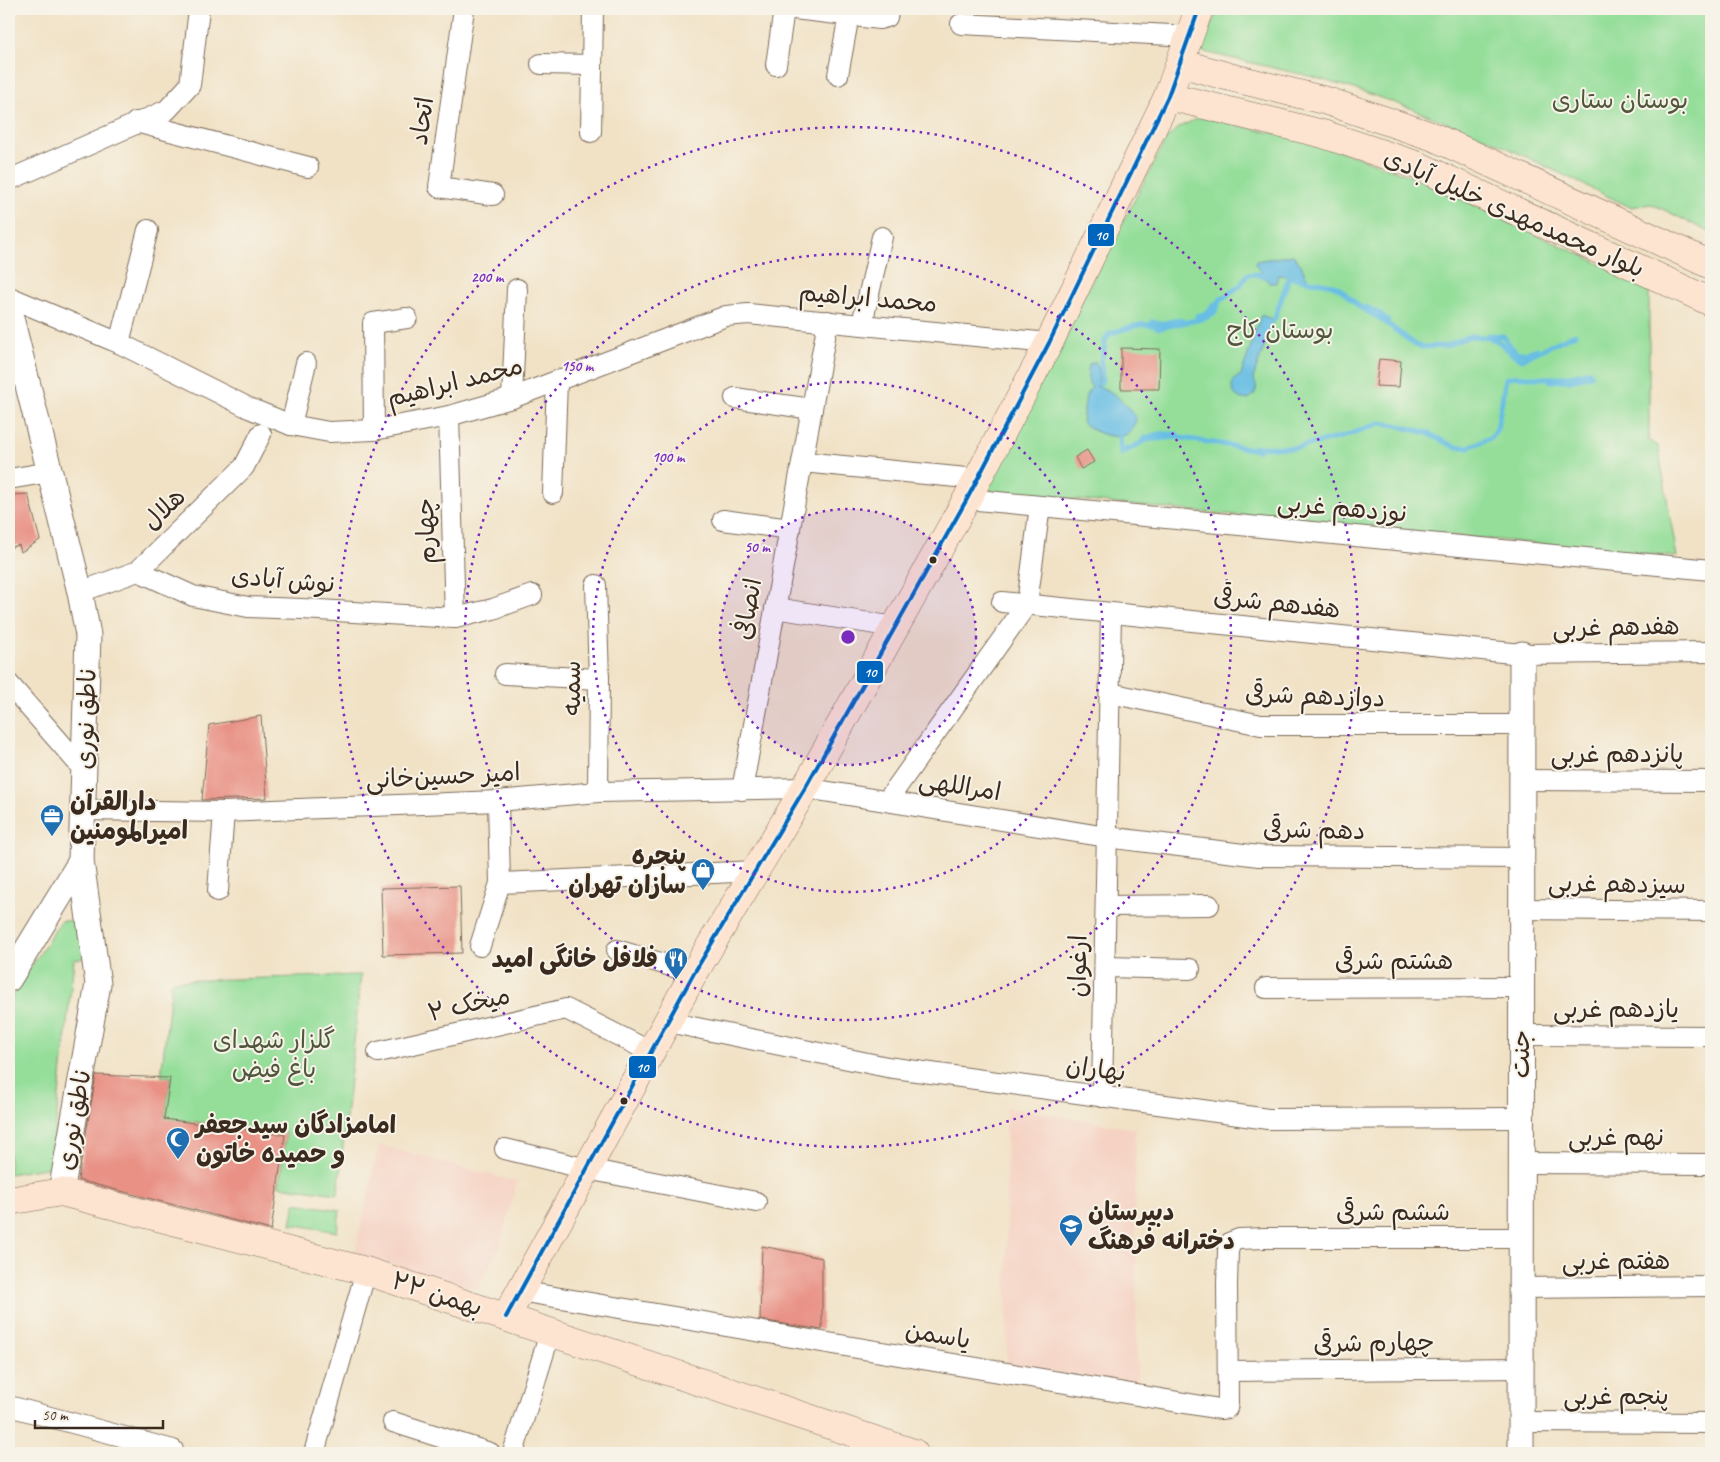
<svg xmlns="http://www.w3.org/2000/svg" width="1720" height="1462" font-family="Caveat,'Playpen Sans Arabic',sans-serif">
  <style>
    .built { fill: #f5d2c3 }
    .green { fill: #94de9a; stroke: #68845c }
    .water { fill: #67bee4; stroke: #517481 }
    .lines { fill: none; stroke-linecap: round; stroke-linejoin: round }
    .stream { stroke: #67bee4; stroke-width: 5 }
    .building { fill: #e99185 }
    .minor-casing { stroke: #7b6a59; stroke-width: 22 }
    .tertiary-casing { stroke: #7b6a59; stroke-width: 27 }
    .secondary-casing { stroke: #7b6a59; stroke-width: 29 }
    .minor { stroke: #fff; stroke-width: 20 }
    .tertiary { stroke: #fff; stroke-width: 25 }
    .secondary { stroke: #fde4d1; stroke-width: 28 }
    .bus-1-casing { stroke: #f7f3e8; stroke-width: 8 }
    .bus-1 { stroke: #0065bd; stroke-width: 4 }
    .ring { fill: none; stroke: #7b2cbf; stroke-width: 2.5; stroke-dasharray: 2.5 5 }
    .bus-dot { fill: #3b2a1e; stroke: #f7f3e8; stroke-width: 2 }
    .labels { text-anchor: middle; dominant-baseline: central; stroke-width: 4; stroke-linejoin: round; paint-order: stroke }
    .park-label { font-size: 25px; fill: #51573d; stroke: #f7f3e8 }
    .street-label { font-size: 25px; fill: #3b2a1e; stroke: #f7f3e8 }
    .poi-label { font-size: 25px; font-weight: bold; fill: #3b2a1e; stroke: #f7f3e8; text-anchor: start }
    .centre { fill: #7b2cbf; stroke: #f7f3e8; stroke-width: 2.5 }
    .ring-label { font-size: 15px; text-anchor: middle; font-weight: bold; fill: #7b2cbf; stroke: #f7f3e8; stroke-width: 4; stroke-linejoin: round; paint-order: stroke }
    .line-badge { stroke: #f7f3e8; stroke-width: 2 }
    .badge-label { font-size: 14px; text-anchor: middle; font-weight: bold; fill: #fff }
  </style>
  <rect width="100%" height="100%" fill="#f7f3e8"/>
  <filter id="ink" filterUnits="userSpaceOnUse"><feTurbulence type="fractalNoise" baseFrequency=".02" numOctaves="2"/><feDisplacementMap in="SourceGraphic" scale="10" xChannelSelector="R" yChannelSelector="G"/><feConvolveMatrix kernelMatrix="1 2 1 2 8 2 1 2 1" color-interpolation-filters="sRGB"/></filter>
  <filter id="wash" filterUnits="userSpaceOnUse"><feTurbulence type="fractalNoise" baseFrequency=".0096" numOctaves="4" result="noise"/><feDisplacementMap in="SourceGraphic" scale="20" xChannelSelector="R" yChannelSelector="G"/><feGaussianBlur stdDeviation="1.12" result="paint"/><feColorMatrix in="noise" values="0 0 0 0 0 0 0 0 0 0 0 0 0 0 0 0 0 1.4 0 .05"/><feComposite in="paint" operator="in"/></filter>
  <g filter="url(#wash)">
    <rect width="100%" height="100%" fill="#f1e2c6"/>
    <g class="built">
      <polygon points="1006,1107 1135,1129 1137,1384 1007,1365"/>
      <polygon points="379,1145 517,1182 499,1249 476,1290 355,1253"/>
    </g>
    <g class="green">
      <polygon points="1218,9 1711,9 1711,233 1652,204 1630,207 1493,141 1409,108 1361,91 1313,77 1200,51"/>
      <polygon points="1200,117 1318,143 1416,178 1594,261 1649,290 1649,440 1658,446 1677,557 993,492 985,485 1167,138 1180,127"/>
      <polygon points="85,920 88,957 74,960 51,1167 9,1174 9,1001 61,921"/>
      <polygon points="361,975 338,1194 279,1186 286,1134 165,1118 171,1077 161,1076 172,981"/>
      <polygon points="295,1203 340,1210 337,1232 291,1224"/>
    </g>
    <g class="water">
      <polygon points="1293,255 1301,265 1307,278 1278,275 1276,283 1269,283 1255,264 1256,261"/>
      <path d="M 1261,315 L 1274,320 L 1253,378 C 1256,383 1258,389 1254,394 C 1243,410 1219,386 1241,375 Z"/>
      <path d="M 1095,361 C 1100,369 1100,378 1097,387 C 1112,388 1126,405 1136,417 C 1134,448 1096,436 1082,422 L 1086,395 L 1092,387 C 1086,382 1087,370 1090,363 L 1093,364 Z"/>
    </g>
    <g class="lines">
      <g class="stream">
        <polyline points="1366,307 1380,314 1388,321"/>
        <path d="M 1197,316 C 1205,314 1210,312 1214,305"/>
        <polyline points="1274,320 1289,277 1333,285 1340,289 1361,308 1378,317 1417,346 1421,347 1446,346 1470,336 1482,337"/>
        <polyline points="1152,322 1161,324 1177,320 1182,321"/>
        <polyline points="1488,335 1503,336 1516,353 1526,353 1537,349"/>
        <path d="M 1485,337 C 1506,340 1506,354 1522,359 L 1575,334"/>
        <path d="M 1103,356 L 1105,341 L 1109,334 C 1122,330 1146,319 1159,328 L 1206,318 L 1214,313 L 1220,300 L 1240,286 L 1247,275 L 1256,274 L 1264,276"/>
        <polyline points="1550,381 1571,380 1591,375"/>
        <polyline points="1100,384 1102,379 1101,360"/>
        <polyline points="1120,438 1121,454"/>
        <polyline points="1144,438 1160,434 1177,434"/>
        <path d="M 1255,447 L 1295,448 L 1342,437 L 1380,423 L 1396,425 L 1427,433 L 1455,447 L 1469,447 L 1490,438 L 1497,429 L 1506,378 C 1518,374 1531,378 1542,378 C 1559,378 1574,376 1589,371"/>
        <polyline points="1126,449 1126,451 1146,440 1175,437 1259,450"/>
      </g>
    </g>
    <g id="blocks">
      <g class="building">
        <polygon points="1121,348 1160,349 1159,389 1121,389"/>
        <polygon points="1379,359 1401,361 1399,387 1376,386"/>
        <polygon points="1087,450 1094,462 1081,469 1075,457"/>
        <polygon points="28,494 40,540 21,552 19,545 9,548 9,495"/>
        <polygon points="261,716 267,798 202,800 209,725"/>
        <polygon points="460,886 462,953 383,955 381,888"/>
        <polygon points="96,1075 170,1078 164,1119 285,1135 271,1230 78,1180"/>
        <polygon points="762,1246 822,1258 822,1330 760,1320"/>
      </g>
    </g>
  </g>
  <g filter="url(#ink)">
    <use href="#blocks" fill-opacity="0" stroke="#7b6a59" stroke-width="1"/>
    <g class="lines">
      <g class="minor-casing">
        <g id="minor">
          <polyline points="464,9 439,187 493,195"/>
          <polyline points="794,9 880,19 887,17 889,9"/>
          <polyline points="961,24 1189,36"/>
          <polyline points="541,64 592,65"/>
          <polyline points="776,65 784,9"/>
          <polyline points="838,75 849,15"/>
          <polyline points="136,122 308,167"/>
          <polyline points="591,132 593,9"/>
          <polyline points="9,180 167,110 190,85 199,9"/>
          <polyline points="9,297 119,343 249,408 291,425 329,432 374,430 449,416 512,398 726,316 748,314 1049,343"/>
          <polyline points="862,324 882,237"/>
          <polyline points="119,343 148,230"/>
          <polyline points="512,398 517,289"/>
          <polyline points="735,398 812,409"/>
          <polyline points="291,425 306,363"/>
          <polyline points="374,430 373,323 407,318"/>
          <polyline points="802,462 977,479"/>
          <polyline points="9,479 50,472"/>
          <polyline points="553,493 557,381"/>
          <polyline points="967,499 1711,570"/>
          <polyline points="723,520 790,529"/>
          <polyline points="138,571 193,596 248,607 302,609 455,618 449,416"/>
          <polyline points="596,585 599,679 598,792"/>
          <polyline points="80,592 138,571 244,467 261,434"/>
          <polyline points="1002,602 1522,654 1711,652"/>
          <polyline points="775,608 895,627"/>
          <polyline points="455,618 493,609 532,595"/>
          <polyline points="505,674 599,679"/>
          <polyline points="9,684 84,770"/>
          <polyline points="1110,693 1261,725 1522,725"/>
          <polyline points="1522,780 1711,781"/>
          <polyline points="742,790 828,321"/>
          <polyline points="887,801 1027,604 1040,506"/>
          <polyline points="83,810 224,812 498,801 598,792 805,788 1107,837 1259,856 1522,858"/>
          <polyline points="500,883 756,871"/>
          <polyline points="218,891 224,812"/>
          <polyline points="1106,906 1209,905"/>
          <polyline points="1522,909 1711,911"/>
          <polyline points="480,946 500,883 498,801"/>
          <polyline points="617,950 694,973"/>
          <polyline points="1105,967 1190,969"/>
          <polyline points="1266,988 1521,987"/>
          <polyline points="668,1022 887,1067 1268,1119 1521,1118"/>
          <polyline points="1521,1035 1711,1036"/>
          <polyline points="378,1052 566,1009 651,1052"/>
          <polyline points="1102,1097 1111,613"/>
          <polyline points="505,1149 587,1169 756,1202"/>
          <polyline points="1521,1163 1711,1164"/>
          <polyline points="1521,1288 1711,1286"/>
          <polyline points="519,1291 1220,1409 1227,1408 1228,1403 1227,1284 1228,1251 1231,1242 1239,1239 1265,1238 1521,1238"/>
          <polyline points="1228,1371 1521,1368"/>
          <polyline points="9,1406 173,1450"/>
          <polyline points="393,1422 490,1453"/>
          <polyline points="1521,1422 1711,1423"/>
          <polyline points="314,1453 366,1271"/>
          <polyline points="513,1453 550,1333"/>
          <polyline points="859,1453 863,1436"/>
        </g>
      </g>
      <g class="tertiary-casing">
        <g id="tertiary">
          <polyline points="9,310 80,592 88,635 81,861 98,984 61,1192"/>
          <polyline points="9,979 81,861"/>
          <polyline points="1521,1453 1522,654"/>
        </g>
      </g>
      <g class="secondary-casing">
        <g id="secondary">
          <polyline points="1180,63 1226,76 1327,101 1434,137 1711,265"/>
          <polyline points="1168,96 1323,134 1419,166 1711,302"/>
          <polyline points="9,1201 61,1192 366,1271 914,1453"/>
          <polyline points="506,1317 694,973 805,788 967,499 1049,343 1168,96 1199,9"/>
        </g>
      </g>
      <use href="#minor" class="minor"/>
      <use href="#tertiary" class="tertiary"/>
      <use href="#secondary" class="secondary"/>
      <g class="bus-1-casing">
        <polyline id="bus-1" points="506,1317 694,973 805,788 967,499 1049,343 1168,96 1199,9"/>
      </g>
      <use href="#bus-1" class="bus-1"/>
    </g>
  </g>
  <circle cx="848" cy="637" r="128" fill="#7b2cbf" fill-opacity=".12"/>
  <g class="ring">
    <circle cx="848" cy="637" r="128"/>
    <circle cx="848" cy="637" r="255"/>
    <circle cx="848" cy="637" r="383"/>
    <circle cx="848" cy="637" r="510"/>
  </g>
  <defs>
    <g id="office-pin" transform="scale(1.25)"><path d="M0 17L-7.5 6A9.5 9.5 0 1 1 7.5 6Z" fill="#1f6fb2" stroke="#f7f3e8"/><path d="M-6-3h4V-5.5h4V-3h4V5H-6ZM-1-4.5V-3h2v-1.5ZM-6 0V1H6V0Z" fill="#fff"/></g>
    <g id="shop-pin" transform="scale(1.25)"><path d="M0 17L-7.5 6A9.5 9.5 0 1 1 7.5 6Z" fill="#1f6fb2" stroke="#f7f3e8"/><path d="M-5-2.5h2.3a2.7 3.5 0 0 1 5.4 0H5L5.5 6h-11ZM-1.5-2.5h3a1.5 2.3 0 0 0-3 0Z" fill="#fff"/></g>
    <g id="restaurant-pin" transform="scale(1.25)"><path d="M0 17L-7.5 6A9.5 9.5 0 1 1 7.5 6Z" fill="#1f6fb2" stroke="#f7f3e8"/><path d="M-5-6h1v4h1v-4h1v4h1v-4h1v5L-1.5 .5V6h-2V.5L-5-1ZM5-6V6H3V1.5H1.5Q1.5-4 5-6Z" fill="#fff"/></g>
    <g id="mosque-pin" transform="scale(1.25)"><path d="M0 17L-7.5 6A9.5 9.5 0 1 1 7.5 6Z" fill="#1f6fb2" stroke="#f7f3e8"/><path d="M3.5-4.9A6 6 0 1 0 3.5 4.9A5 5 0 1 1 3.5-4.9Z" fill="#fff"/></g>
    <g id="school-pin" transform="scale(1.25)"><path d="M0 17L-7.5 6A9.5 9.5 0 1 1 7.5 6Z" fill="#1f6fb2" stroke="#f7f3e8"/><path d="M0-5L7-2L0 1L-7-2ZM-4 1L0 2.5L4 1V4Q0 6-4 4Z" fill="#fff"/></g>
  </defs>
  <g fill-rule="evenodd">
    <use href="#office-pin" x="52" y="816"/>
    <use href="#shop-pin" x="703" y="870"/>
    <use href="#restaurant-pin" x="676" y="959"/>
    <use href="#mosque-pin" x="178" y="1139"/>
    <use href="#school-pin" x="1071" y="1226"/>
  </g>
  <g class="bus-dot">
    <circle cx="933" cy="560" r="4.5"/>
    <circle cx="624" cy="1101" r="4.5"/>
  </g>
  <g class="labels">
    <g class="park-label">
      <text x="1620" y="100">بوستان ستاری</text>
      <text x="1280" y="330">بوستان کاج</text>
      <text x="274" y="1040">گلزار شهدای<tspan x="274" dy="29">باغ فیض</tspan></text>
    </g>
    <g class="street-label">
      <text transform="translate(422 121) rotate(-82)">اتحاد</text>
      <text transform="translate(1514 213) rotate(24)">بلوار محمدمهدی خلیل آبادی</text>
      <text transform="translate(868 298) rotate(5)">محمد ابراهیم</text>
      <text transform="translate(455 382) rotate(-14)">محمد ابراهیم</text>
      <text transform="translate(1342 508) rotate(5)">نوزدهم غربی</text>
      <text transform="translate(164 509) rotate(-44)">هلال</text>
      <text transform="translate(426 531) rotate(-92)">چهارم</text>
      <text transform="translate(283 580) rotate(5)">نوش آبادی</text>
      <text transform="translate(1277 603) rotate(6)">هفدهم شرقی</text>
      <text transform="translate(748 609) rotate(-80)">انصافی</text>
      <text transform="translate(1616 627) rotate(-1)">هفدهم غربی</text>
      <text transform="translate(572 688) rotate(-90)">سمیه</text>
      <text transform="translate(1315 696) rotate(2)">دوازدهم شرقی</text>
      <text transform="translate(86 719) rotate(-88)">ناطق نوری</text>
      <text x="1617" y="754">پانزدهم غربی</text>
      <text transform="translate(443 776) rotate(-3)">امیر حسین‌خانی</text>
      <text transform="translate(960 786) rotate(9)">امراللهی</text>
      <text transform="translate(1314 830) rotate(1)">دهم شرقی</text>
      <text transform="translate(1617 884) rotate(1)">سیزدهم غربی</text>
      <text x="1394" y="961">هشتم شرقی</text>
      <text transform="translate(1078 966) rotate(-89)">ارغوان</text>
      <text transform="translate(469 1004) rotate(-13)">میخک ۲</text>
      <text x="1616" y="1009">یازدهم غربی</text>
      <text transform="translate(1521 1054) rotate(-90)">جنت</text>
      <text transform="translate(1096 1069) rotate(8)">بهاران</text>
      <text transform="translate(74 1120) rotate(-80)">ناطق نوری</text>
      <text x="1616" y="1137">نهم غربی</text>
      <text x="1393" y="1212">ششم شرقی</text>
      <text x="1616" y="1261">هفتم غربی</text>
      <text transform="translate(437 1294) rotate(18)">۲۲ بهمن</text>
      <text transform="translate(938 1335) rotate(10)">یاسمن</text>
      <text transform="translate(1374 1343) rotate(-1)">چهارم شرقی</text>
      <text x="1616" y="1396">پنجم غربی</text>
    </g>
    <g class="poi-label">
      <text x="70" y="802">دارالقرآن<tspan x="70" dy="29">امیرالمومنین</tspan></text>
      <text x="686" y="856" text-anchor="end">پنجره<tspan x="686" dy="29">سازان تهران</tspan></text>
      <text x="658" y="959" text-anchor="end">فلافل خانگی امید</text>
      <text x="196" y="1125">امامزادگان سیدجعفر<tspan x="196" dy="29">و حمیده خاتون</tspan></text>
      <text x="1088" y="1212">دبیرستان<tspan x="1088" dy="29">دخترانه فرهنگ</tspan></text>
    </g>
  </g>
  <circle cx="848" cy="637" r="8" class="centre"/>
  <g class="ring-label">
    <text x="487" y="282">200 m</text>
    <text x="577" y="371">150 m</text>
    <text x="668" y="462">100 m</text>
    <text x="757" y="552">50 m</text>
  </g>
  <g class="line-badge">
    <rect x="1087" y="223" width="28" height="24" rx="5" fill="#0065bd"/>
    <rect x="856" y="660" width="28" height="24" rx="5" fill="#0065bd"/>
    <rect x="628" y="1055" width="29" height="24" rx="5" fill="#0065bd"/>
  </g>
  <g class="badge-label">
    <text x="1101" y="240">10</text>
    <text x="870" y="677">10</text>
    <text x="642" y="1072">10</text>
  </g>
  <rect width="1720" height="1462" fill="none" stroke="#f7f3e8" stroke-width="30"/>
  <path d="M35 1420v8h128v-8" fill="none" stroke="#3b2a1e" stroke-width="2.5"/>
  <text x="42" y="1420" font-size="15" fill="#3b2a1e" stroke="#f7f3e8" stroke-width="4" paint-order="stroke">50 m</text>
</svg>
